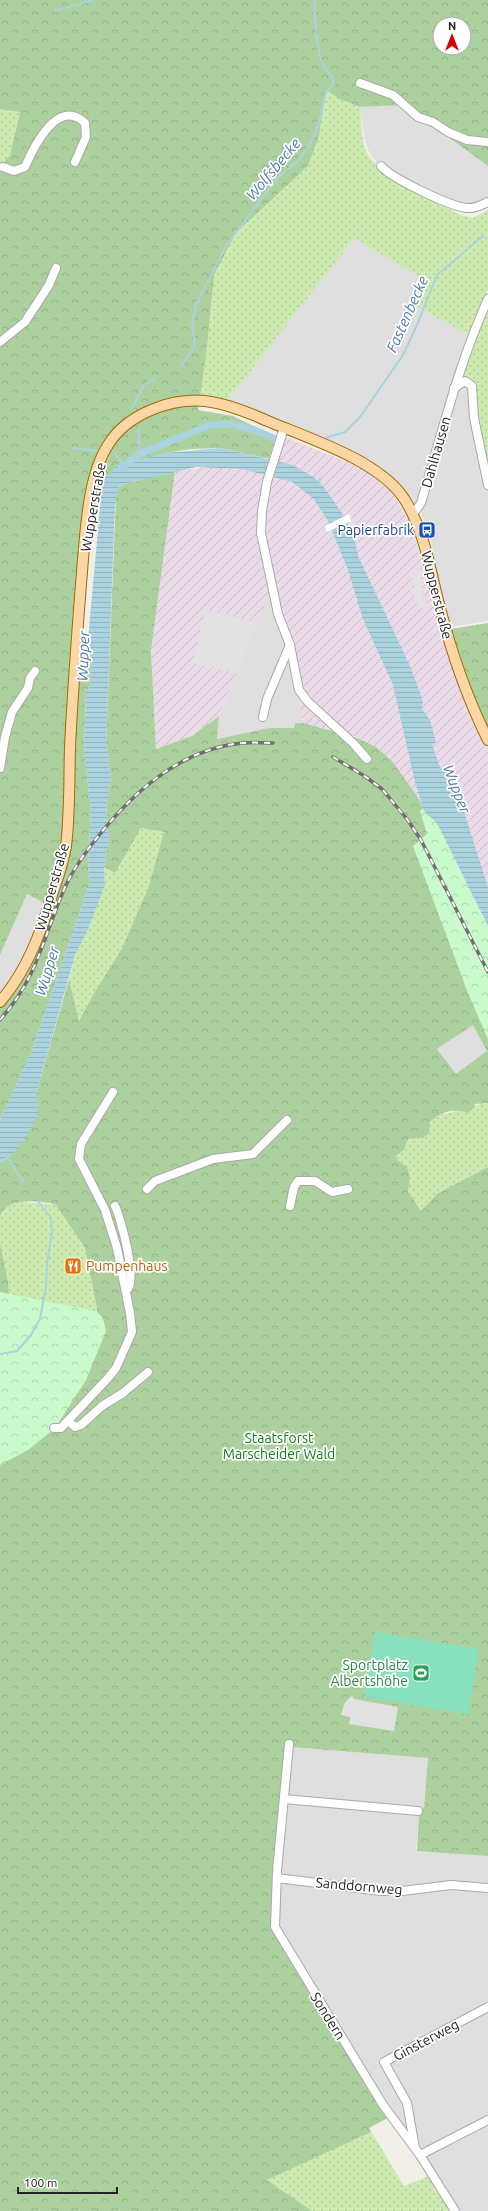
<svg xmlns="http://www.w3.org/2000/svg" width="488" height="2211" font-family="Ubuntu,sans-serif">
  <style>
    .residential { fill: #e0dfdf }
    .industrial { fill: url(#industrial-furrows) }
    .grass { fill: url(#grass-dots) }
    .forest { fill: url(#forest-crowns); fill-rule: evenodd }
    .park { fill: url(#park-crowns) }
    .pitch { fill: #88e0be }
    .parking { fill: #e2e2e2 }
    .water { fill: url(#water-rules) }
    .pier { fill: #fff }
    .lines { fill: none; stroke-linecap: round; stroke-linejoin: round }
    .stream { stroke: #aad3df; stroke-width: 2 }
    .canal { stroke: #aad3df; stroke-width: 7 }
    .minor-casing { stroke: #a9a9a9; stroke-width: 10 }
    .major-casing { stroke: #a06b00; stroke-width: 12 }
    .minor { stroke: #fff; stroke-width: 8 }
    .major { stroke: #fcd6a4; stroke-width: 10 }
    .rail-casing { stroke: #707070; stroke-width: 3.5 }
    .rail { stroke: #fff; stroke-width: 2; stroke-dasharray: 6; stroke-linecap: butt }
    .labels { text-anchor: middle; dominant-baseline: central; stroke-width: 3.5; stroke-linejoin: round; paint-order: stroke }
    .street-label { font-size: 14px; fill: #222; stroke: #fff }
    .transit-label { font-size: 14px; fill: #164399; stroke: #fff; text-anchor: end }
    .food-label { font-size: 14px; fill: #c56008; stroke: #fff; text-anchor: start }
    .park-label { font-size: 14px; fill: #0c8416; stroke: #fff }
    .leisure-label { font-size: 14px; fill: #27864d; stroke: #fff; text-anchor: end }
    .water-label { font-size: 15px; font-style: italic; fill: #4a7aab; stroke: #fff }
  </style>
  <defs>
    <pattern id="industrial-furrows" width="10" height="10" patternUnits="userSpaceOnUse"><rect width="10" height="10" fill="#ebdbe8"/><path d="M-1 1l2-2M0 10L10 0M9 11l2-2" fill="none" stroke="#c9bcc7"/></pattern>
    <pattern id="grass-dots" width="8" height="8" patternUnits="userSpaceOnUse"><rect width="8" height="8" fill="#cdebb0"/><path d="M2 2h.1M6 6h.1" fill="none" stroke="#b0c997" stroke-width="1.8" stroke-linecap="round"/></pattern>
    <pattern id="forest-crowns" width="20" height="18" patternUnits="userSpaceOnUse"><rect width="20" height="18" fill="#add19e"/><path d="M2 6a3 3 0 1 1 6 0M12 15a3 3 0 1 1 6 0" fill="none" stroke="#95b388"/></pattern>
    <pattern id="park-crowns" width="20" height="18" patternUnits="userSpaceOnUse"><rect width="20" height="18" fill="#c8facc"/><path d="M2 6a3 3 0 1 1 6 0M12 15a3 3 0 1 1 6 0" fill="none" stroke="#acd6af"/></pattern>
    <pattern id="water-rules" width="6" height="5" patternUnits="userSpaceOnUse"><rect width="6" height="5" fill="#aad3df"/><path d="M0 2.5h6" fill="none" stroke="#92b5bf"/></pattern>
  </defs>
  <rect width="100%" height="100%" fill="#f2efe9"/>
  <g class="residential">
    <polygon points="404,105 488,166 488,201 475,205 457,204 406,181 377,163 370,154 365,141 360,107"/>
    <polygon points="354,237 424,279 412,304 468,335 461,369 472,385 488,483 488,621 450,627 433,559 432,545 421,513 424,503 415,503 410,501 395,480 383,469 355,452 227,401"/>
    <polygon points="270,590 292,644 303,723 295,723 294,728 269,728 217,739 219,716"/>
    <polygon points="27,894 46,904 24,963 0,995 0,955"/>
    <polygon points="473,1024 487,1051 457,1075 437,1049"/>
    <polygon points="291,1747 428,1758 424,1808 419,1814 416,1850 488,1856 488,1885 402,1889 366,1887 282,1876 280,1874"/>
    <polygon points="281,1881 366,1892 451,1888 488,1890 488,2003 381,2062 403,2098 408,2130 407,2131 402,2130 279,1931 276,1920 279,1883"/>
    <polygon points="488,2011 488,2117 420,2151 416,2143 406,2094 389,2064"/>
    <polygon points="488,2124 488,2211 459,2211 427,2157"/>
  </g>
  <polygon class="industrial" points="285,437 355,465 373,476 392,492 412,526 441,635 477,727 488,748 488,887 424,811 377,748 358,737 303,723 292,644 270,591 219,716 192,736 156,749 151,651 175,471 207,467 242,469 272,476"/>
  <g class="grass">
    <path d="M 326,89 L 339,99 L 360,107 C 362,124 360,145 371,159 C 378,167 391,174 399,180 L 397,183 L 461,215 L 473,218 L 488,210 L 488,290 L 468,335 L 412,304 L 424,279 L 354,238 L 227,401 L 199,397 L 207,348 L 214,275 L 236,233 L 308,166 L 319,136 Z"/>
    <polygon points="0,108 20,111 10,155 0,168"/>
    <polygon points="488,307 488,483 472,385 461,369"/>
    <polygon points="141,828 164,832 148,888 122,948 94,993 79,1022 69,979 75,955 87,932 105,885 104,867 115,873"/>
    <path d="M 488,1103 L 488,1167 L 438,1193 L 421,1211 L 408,1191 L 410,1178 L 397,1160 L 396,1156 L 404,1150 L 408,1139 L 423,1138 C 435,1112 435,1117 460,1110 C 470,1107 478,1104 488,1103 Z"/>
    <polygon points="20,1202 55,1204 85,1248 97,1309 98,1342 0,1320 8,1281 0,1248 0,1217 6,1207"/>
    <polygon points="369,2128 404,2186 429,2176 450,2211 312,2211 266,2181"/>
  </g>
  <g class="forest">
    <path d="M 0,0 L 488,0 L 488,166 L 404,105 L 360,107 L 339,99 L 326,90 L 319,136 L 308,166 L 236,233 L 214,275 L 207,348 L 198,410 L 233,416 L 276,437 L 269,459 L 221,448 L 191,449 L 165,453 L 109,475 L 103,474 L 101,485 L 93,487 L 76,650 L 92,652 L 90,687 L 86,691 L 84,750 L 91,810 L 88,863 L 90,882 L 31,1053 L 0,1120 L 0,995 L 24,963 L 46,904 L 27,894 L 0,955 L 0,168 L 10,155 L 20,112 L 0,109 ZM 440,24 L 464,24 L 464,48 L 440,48 Z"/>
    <path d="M 175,471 L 151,651 L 156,749 L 192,736 L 219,716 L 217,739 L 269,728 L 294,728 L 295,723 L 303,723 L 358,738 L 376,747 L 392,761 L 417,796 L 488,926 L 488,1103 L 475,1104 L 474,1108 L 468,1113 C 454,1107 441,1112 430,1122 L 429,1133 L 423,1138 L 408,1139 L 404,1150 L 396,1156 L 397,1160 L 407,1167 L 410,1178 L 408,1191 L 421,1211 L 438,1193 L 488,1167 L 488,1856 L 417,1851 L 419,1814 L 421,1808 L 424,1808 L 428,1758 L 291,1747 L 274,1878 L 271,1928 L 388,2118 L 369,2128 L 371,2132 L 267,2180 L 312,2211 L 0,2211 L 0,1395 L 98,1341 L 97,1309 L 85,1248 L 55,1204 C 39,1201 7,1196 0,1217 L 0,1163 L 8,1158 L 38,1107 L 36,1094 L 69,979 L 79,1021 L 94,993 L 122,948 L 148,888 L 164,832 L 141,828 L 115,873 L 104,867 L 109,839 L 106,804 L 111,777 L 106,745 L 116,495 L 118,488 L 125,484 ZM 473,1025 L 487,1051 L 456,1074 L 437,1049 Z"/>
    <polygon points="488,623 488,729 472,691 451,629"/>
    <polygon points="0,1244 8,1281 9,1297 0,1320"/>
  </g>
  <g class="park">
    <polygon points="437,796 488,922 488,1039 468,993 413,846 427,834 420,811"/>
    <polygon points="0,1292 96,1311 103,1318 106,1331 86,1380 59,1422 49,1433 28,1450 0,1465"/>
  </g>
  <polygon class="pitch" points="375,1632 479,1649 468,1714 364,1697"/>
  <g class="parking">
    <polygon points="420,569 424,603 431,604 420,609 410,589 415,586 409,573"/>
    <polygon points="205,610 257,623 238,673 193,663"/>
    <polygon points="352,1696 354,1699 398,1707 394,1731 349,1724 351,1717 341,1715 345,1702"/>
  </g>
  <path class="water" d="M 221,448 L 293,465 L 315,478 L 326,490 L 344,516 L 352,532 L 359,558 L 410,666 L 423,701 L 422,709 L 430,720 L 436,742 L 432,745 L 440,767 L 455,783 L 488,887 L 488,926 L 437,823 L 424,811 L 415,782 L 393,685 L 363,619 L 348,570 L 329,523 L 314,499 L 292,482 L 242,469 L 196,467 L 125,484 L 118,488 L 115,505 L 106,745 L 111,777 L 106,804 L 109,840 L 104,867 L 105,885 L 87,932 L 75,955 L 36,1094 C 37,1098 38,1103 38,1107 C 38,1124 15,1155 0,1163 L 0,1120 L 31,1053 L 90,882 L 88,863 L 91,810 L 84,751 L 86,691 L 90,687 L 92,652 L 87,651 L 103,474 L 109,475 L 117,465 L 165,453 Z"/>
  <polygon class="pier" points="349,514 351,521 327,532 325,526"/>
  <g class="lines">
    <g class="stream">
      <polyline points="55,11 92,0"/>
      <path d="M 181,367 L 195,345 L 192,324 L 196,305 L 226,246 L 278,177 L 297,162 L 309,146 L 317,129 L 326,92 L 334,84 C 333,73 326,72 322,63 C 318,55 313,9 315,0"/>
      <polyline points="132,409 143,386 155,378"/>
      <polyline points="139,428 139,454"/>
      <polyline points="325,438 345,432 360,417 403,355 417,325 437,275 483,236"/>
      <polyline points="73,448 98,451"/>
      <polyline points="114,453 124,465"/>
      <polyline points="319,484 320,478"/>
      <polyline points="7,1157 24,1183"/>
      <polyline points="0,1354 17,1351 31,1335 40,1319 46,1287 47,1263 52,1233 51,1218 38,1201"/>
    </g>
    <polyline class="canal" points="121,468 139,454 210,425 232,424 255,430 275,439"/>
    <g class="minor-casing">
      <g id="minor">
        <polyline points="360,83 393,95 418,117 433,122 448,132 467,140 488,142"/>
        <path d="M 381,166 C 391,178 451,207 467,208 C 475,209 481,205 488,202"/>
        <path d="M 3,167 L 14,171 L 25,167 C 34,146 58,97 85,123 L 86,137 L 75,162"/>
        <polyline points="0,342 25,322 49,285 56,268"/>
        <polyline points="454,388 465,381 472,386 474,418 488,485"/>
        <polyline points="284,428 267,482 262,511 261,533 278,614 290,645 299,690 308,702 353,743 367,759"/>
        <path d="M 413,514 L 421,503 C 442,434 458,365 488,299"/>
        <polyline points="263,717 267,699 290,645"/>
        <polyline points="0,768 5,737 12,712 28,688 30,678 35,671"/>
        <polyline points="147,1189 155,1181 213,1159 253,1154 287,1120"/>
        <path d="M 115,1206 C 121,1218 138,1283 127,1290"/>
        <polyline points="290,1206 294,1187 298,1181 315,1181 332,1192 348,1189"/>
        <polyline points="68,1421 75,1427 81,1425 102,1406 123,1393 148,1372"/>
        <polyline points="54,1428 61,1428 108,1378 116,1368 132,1332 130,1313 117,1248 105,1210 79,1159 81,1144 113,1092"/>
        <polyline points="289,1744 277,1871 275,1927 383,2105 420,2155 455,2211"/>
        <polyline points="284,1799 418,1811"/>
        <polyline points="277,1878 381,1891 402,1891 451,1885 488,1888"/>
        <polyline points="415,2148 407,2103 384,2062 488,2007"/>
        <polyline points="420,2155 488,2120"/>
      </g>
    </g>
    <g class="major-casing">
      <path id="major" d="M 0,1002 C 28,969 41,932 53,892 C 58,877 64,862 66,846 C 70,814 69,780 70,747 C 73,684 78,622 83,559 C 86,525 89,474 108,445 C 127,414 170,398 205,401 C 223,403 239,409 256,416 C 300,436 375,457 403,497 C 425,530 430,571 440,608 C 452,654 467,698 488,740"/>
    </g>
    <use href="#minor" class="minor"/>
    <use href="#major" class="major"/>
    <g class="rail-casing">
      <g id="rail">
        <polyline points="333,757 366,777 382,789 407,819 421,840 488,972"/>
        <path d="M 0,1020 C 39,976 43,936 66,885 C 76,864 90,846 105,828 C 140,786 185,748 243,743 C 253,742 263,743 273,743"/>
      </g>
    </g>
    <use href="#rail" class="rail"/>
  </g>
  <defs>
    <g id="bus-square" transform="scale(0.9)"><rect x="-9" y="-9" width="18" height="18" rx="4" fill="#1a4fb4" stroke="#fff"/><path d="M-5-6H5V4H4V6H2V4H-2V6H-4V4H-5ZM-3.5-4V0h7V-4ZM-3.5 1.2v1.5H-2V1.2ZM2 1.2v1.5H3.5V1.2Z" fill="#fff"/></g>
    <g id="restaurant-square" transform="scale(0.9)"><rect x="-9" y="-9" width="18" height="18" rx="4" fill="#e8710a" stroke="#fff"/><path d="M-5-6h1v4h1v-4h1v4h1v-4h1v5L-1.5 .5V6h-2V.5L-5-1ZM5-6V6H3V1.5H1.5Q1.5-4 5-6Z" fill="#fff"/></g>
    <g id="stadium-square" transform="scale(0.9)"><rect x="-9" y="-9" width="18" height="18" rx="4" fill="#2e9e5b" stroke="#fff"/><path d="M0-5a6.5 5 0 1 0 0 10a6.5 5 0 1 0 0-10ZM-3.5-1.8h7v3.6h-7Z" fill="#fff"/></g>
  </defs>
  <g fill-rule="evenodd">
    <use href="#bus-square" x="427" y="530"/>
    <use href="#restaurant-square" x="73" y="1266"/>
    <use href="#stadium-square" x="421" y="1673"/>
  </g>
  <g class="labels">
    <g class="street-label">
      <text transform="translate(436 452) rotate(-74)">Dahlhausen</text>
      <text transform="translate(93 507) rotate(-80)">Wupperstraße</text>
      <text transform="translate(437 595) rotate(76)">Wupperstraße</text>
      <text transform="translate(52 887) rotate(-74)">Wupperstraße</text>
      <text transform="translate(359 1886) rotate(5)">Sanddornweg</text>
      <text transform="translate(328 2016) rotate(58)">Sondern</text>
      <text transform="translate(426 2040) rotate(-28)">Ginsterweg</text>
    </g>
    <g class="transit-label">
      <text x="414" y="530">Papierfabrik</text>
    </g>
    <g class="food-label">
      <text x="86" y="1266">Pumpenhaus</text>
    </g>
    <g class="park-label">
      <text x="279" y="1438">Staatsforst<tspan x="279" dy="16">Marscheider Wald</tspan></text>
    </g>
    <g class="leisure-label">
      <text x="408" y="1665">Sportplatz<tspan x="408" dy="16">Albertshöhe</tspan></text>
    </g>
    <g class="water-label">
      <text transform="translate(273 169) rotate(-50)">Wolfsbecke</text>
      <text transform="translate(407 314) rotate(-66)">Fastenbecke</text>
      <text transform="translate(83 656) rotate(-88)">Wupper</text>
      <text transform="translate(457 789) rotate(69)">Wupper</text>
      <text transform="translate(47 971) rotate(-73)">Wupper</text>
    </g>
  </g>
  <g transform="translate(452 36)"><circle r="19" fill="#ffffff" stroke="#a7a7a7"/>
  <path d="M0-3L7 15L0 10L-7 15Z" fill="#d40000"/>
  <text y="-6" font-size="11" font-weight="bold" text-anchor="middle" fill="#222222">N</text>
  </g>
  <path d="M18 2187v6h99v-6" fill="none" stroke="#222222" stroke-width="2"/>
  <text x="24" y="2187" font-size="12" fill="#222222" stroke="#ffffff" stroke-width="3" paint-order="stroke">100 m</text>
</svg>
